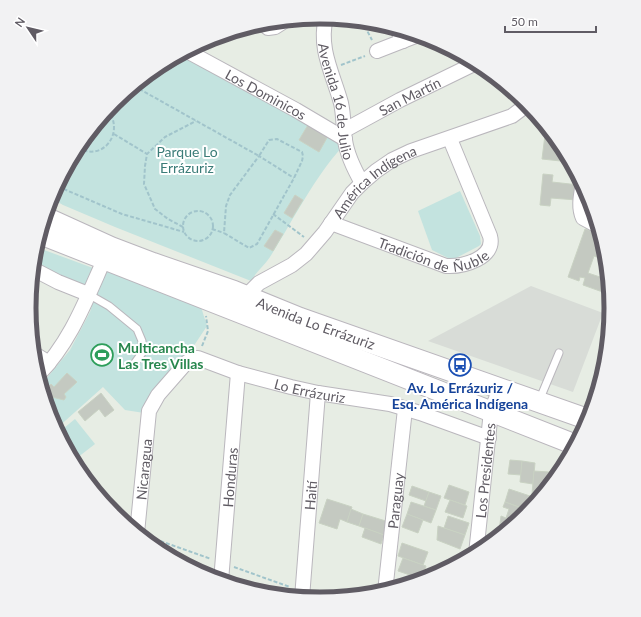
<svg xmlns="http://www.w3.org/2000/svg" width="641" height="617" font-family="Lato,sans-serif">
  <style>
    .industrial { fill: #d8dcd7 }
    .green { fill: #c3e3df }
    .water { fill: #c3aaf7 }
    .building { fill: #c4c9c1; stroke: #c9d2c3 }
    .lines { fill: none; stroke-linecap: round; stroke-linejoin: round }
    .service-casing { stroke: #bab7bd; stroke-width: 9 }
    .minor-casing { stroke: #bab7bd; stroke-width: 16 }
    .secondary-casing { stroke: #bab6bd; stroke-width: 22 }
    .path { stroke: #a1c4cb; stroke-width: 2; stroke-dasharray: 4 2; stroke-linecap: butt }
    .service { stroke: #fff; stroke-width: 7 }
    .minor { stroke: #fff; stroke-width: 14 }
    .secondary { stroke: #fff; stroke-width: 20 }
    .labels { text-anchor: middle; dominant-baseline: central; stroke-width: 4; stroke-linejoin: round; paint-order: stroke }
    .street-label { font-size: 14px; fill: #605c64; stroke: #fff }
    .park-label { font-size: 14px; fill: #3b7c78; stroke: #fff }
    .leisure-label { font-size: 14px; font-weight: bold; fill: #27864d; stroke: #fff; text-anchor: start }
    .transit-label { font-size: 14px; font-weight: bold; fill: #164399; stroke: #fff }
    .rim { fill: none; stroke: #605c64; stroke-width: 5 }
  </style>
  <rect width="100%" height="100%" fill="#e7ede4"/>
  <polygon class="industrial" points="531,286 603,313 573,392 428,341"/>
  <g class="green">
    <path d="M 183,53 L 343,146 C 313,179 294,219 270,257 C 265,265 256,272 251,281 L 115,227 L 63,205 L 51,198 L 78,146 L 115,102 L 159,66 Z"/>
    <polygon points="460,191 480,236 481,244 479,246 456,258 450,259 432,250 418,211"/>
    <polygon points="36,247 93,268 85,287 33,264"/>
    <polygon points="108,271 201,307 207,326 191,350 145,404 144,413 125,410 103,387 56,429 51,420 41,385 70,350 90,312 99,283"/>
    <polygon points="75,419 95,444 73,461 58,433"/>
  </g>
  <path class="water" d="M 98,122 C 103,131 96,139 86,137 Z"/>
  <g class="building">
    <polygon points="308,125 328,136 319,152 299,140"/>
    <polygon points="545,135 554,136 563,147 575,170 570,169 570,162 542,159"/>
    <polygon points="543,174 553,175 552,182 579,185 577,200 551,198 550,206 540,205"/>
    <polygon points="295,195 303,200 292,218 284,213"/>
    <polygon points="585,229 601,234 598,242 604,245 607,261 594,256 588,273 609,280 611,295 583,285 585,278 580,277 579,281 568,277"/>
    <polygon points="275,230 283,234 273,251 264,246"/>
    <polygon points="67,373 77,382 64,394 66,397 64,400 44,395 43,392 51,384 54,387"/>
    <polygon points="101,393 114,410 105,417 99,409 85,421 78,412"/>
    <polygon points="510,460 522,461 521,475 508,474"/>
    <polygon points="522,461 535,463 533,484 520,482"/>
    <polygon points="534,471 549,472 548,489 543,488 542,495 532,494"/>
    <polygon points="549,472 560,474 548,489"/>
    <polygon points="449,485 469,492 465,505 444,498"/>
    <polygon points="412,486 429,492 426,501 409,495"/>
    <polygon points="509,489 539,499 530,511 505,502"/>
    <polygon points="429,492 441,496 436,510 424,506"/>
    <polygon points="327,499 352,507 347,522 340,519 337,529 319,523"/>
    <polygon points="450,500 467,506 463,518 445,512"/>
    <polygon points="411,502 436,510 431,523 407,514"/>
    <polygon points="505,502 530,511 518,522 506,518 509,509 503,507"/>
    <polygon points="351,509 363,514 359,526 347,522"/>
    <polygon points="363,514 389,522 384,535 359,526"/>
    <polygon points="407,514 423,520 418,533 402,527"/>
    <polygon points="448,516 469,523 465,535 444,528"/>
    <polygon points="501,516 506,518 518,522 504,533 499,531"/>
    <polygon points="438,526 465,535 460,549 437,540"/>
    <polygon points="365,528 384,535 381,544 362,537"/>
    <polygon points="402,543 428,552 423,565 398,556"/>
    <polygon points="403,558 426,566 422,579 398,571"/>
  </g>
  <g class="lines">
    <g class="service-casing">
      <g id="service">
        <polyline points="88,294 109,306 137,329 142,341 142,353 134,364"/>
        <polyline points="539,401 559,353"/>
      </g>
    </g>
    <g class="minor-casing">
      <g id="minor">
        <path id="s1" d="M 326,18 C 318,48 333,74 341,103 C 344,116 343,128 345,140 C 347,155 354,169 362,183"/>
        <polyline points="267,22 265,25 268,28 275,27 286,20"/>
        <polyline points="397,29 403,41"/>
        <path id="s2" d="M 187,51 L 296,110 L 345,139"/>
        <polyline points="377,51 418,35"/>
        <path id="s3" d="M 345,130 L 400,100 L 476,63"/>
        <path d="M 583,183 C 581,195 578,207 583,218 L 598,226"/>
        <path id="s4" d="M 331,223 L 446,266 C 463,267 496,258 490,236 L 450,139"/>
        <polyline points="33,269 58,282 88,294"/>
        <path id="s5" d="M 246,296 L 259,283 L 292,265 L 306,254 L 325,232 L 352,193 L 362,183 L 376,171 L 392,160 L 411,151 L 512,116 L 528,104"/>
        <polyline points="33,353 49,363"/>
        <path d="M 38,375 C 70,343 86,300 104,260"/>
        <path id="s6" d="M 137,533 L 149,411 L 158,395 L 186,363 L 193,358 L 198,358 L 238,373 L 291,387 L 318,393 L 390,404 L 420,413 L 489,438"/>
        <path id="s7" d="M 476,554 L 491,411 L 500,389"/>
        <path id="s8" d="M 221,581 L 238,373"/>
        <path id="s9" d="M 385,592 L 405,409"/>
        <path id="s10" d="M 302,598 L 318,393"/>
      </g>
    </g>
    <g class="secondary-casing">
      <g id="secondary">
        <path id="s11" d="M 45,217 L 111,247 L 153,263 L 234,291 L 300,318 L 590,420"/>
        <polyline points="40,234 576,445"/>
      </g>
    </g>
    <g class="path">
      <polyline points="362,21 372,40"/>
      <polyline points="341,65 365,56"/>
      <polyline points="134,86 259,156 269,140 277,139 302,152 303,156 302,161 294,178 257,244 249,248 224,233 226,206 230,195 259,156 294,178"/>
      <polyline points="114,134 147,154"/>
      <path d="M 78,148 C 103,162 125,133 108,110"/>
      <polyline points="81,150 59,187 122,214 184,232"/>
      <polyline points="50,203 59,187 57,186"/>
      <circle cx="198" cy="226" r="15"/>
      <polyline points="273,214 304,237"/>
      <polyline points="183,227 168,219 155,209 144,184 145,166 147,154 165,137 196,121"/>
      <polyline points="212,229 224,233"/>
      <polyline points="202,346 208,331 206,316"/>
      <polyline points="149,537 211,559"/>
      <polyline points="234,567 290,587"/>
      <polyline points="315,597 323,600"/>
    </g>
    <use href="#service" class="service"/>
    <use href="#minor" class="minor"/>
    <use href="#secondary" class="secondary"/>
  </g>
  <defs>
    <g id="stadium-ring" transform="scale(1.15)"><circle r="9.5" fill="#fff" stroke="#2e9e5b" stroke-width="1.5"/><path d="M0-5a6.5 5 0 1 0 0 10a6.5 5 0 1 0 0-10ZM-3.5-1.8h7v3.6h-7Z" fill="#2e9e5b"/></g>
    <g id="bus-ring" transform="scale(1.15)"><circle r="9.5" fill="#fff" stroke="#1a4fb4" stroke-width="1.5"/><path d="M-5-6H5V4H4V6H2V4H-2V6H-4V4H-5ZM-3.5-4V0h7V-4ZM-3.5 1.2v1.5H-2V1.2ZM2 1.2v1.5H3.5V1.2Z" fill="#1a4fb4"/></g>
  </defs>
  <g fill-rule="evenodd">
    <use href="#stadium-ring" x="102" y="355"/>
    <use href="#bus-ring" x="460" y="365"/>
  </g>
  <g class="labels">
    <g class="street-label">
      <text stroke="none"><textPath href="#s2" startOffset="90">Los Dominicos</textPath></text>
      <text stroke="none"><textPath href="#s3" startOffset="73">San Martín</textPath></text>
      <text stroke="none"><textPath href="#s1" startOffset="85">Avenida 16 de Julio</textPath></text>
      <text stroke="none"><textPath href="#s5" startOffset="175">América Indígena</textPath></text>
      <text stroke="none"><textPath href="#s4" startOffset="109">Tradición de Ñuble</textPath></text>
      <text stroke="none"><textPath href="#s11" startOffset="291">Avenida Lo Errázuriz</textPath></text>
      <text stroke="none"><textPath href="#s6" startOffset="314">Lo Errázuriz</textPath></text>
      <text stroke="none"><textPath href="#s6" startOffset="64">Nicaragua</textPath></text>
      <text stroke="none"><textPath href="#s7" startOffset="84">Los Presidentes</textPath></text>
      <text stroke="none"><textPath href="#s8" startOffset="104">Honduras</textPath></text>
      <text stroke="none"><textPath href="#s10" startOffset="103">Haití</textPath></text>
      <text stroke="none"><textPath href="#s9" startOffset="92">Paraguay</textPath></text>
    </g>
    <g class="park-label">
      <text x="187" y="151">Parque Lo<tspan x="187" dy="16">Errázuriz</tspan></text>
    </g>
    <g class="leisure-label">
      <text x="118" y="347">Multicancha<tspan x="118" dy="16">Las Tres Villas</tspan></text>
    </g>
    <g class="transit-label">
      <text x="460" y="387">Av. Lo Errázuriz /<tspan x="460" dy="16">Esq. América Indígena</tspan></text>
    </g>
  </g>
  <path d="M0 0H641V617H0ZM36 308a284 284 0 1 1 568 0a284 284 0 1 1-568 0Z" fill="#f2f2f3" fill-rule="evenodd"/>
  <path class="rim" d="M36 308a284 284 0 1 1 568 0a284 284 0 1 1-568 0Z"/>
  <g transform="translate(28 28) rotate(305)" stroke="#ffffff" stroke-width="3" paint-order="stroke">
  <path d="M0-3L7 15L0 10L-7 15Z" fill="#605c64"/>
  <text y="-6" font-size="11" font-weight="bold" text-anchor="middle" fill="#605c64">N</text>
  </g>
  <path d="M505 26v6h91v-6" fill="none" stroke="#605c64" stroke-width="2"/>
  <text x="511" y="26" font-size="12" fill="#605c64" stroke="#ffffff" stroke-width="3" paint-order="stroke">50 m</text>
</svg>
